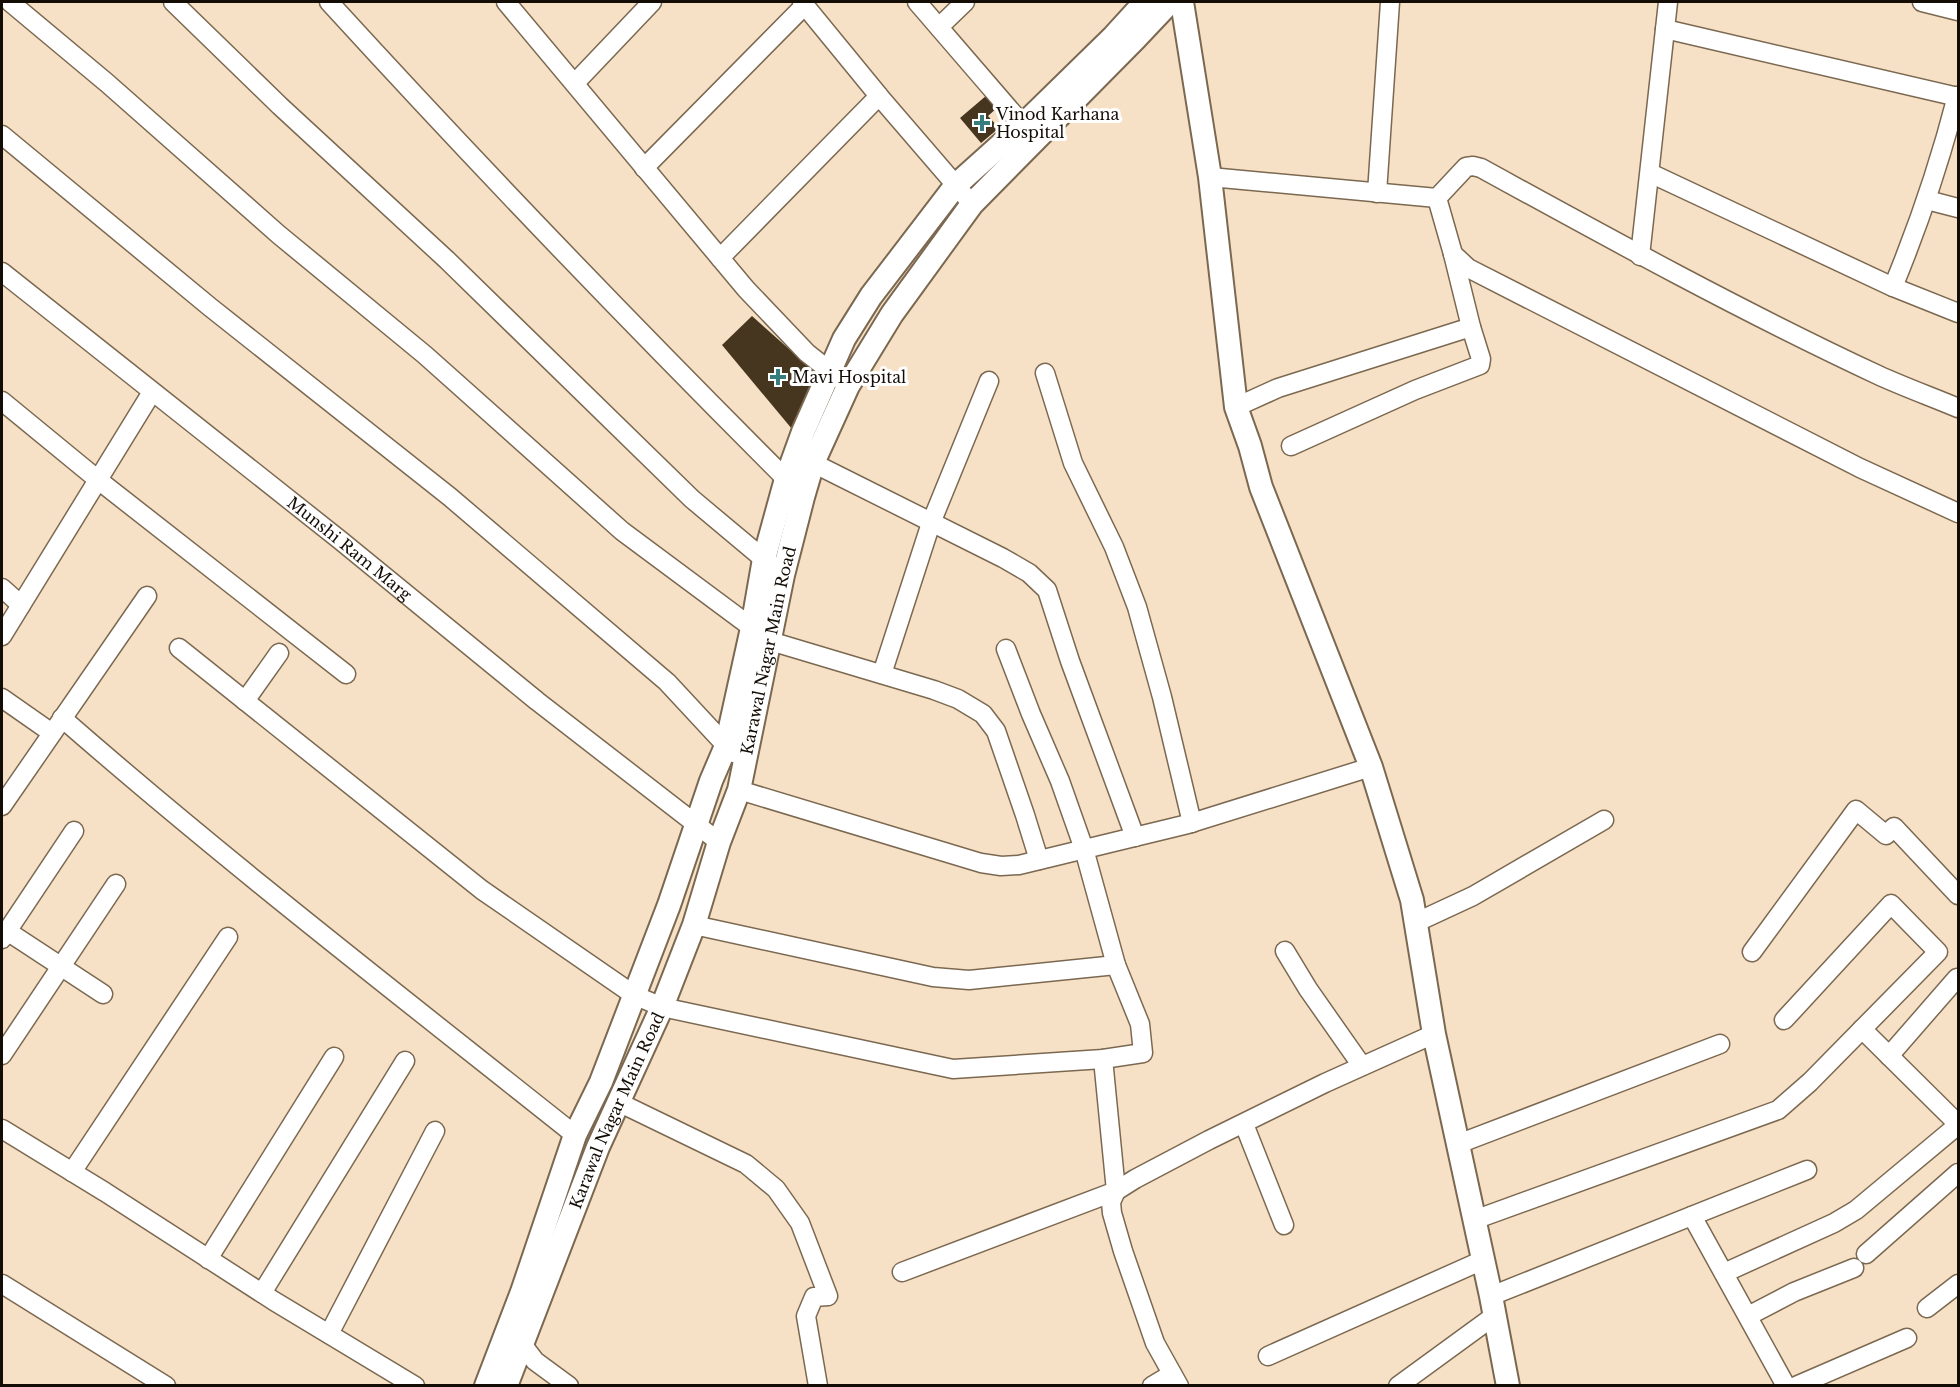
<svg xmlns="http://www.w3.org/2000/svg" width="1960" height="1387" font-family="'Libre Baskerville',serif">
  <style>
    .building { fill: #47361f }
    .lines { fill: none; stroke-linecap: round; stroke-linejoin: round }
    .minor-casing { stroke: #7b6850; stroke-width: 21 }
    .tertiary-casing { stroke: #7b6850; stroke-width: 26 }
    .minor { stroke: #fff; stroke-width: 18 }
    .tertiary { stroke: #fff; stroke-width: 22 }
    .poi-dot { fill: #367e7d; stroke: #fff; stroke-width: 2 }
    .labels { text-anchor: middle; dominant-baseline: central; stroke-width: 6; stroke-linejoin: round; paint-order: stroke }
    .poi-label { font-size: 16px; fill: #140d05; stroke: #fff; text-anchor: start }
    .street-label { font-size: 16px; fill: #140d05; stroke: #fff }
  </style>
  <rect width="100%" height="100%" fill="#f7e1c6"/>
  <g class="building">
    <polygon points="987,95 998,107 988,116 999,128 981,143 960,118"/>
    <polygon points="752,316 816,373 792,429 722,345"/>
  </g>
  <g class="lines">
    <g class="minor-casing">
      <g id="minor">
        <polyline points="10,2 107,83 278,234 425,355 622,531 770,641 934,690 958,699 983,714 996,731 1025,815 1039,860"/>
        <polyline points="173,2 280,106 447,260 692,499 772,566"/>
        <path d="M 329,2 C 478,165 630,323 786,479 L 797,485"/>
        <polyline points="506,2 746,289 807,353 840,379"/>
        <polyline points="802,2 879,96 972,204"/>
        <polyline points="917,2 1023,125"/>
        <polyline points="1922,2 1958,11"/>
        <polyline points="939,27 965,2"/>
        <polyline points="1665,29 1958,97"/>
        <polyline points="575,83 652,2"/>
        <polyline points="2,135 210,307 450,497 667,682 733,753"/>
        <polyline points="644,168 805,5"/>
        <polyline points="1650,173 1893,287 1958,313"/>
        <path d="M 1210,177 L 1437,198 L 1466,167 L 1473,166 L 1481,168 C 1612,240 1743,312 1878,375 C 1904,387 1932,397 1958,408"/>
        <polyline points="1377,193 1390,2"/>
        <polyline points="1437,198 1453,254 1468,268 1860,468 1958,513"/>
        <polyline points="1927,200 1958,208"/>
        <polyline points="1640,256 1668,2"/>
        <polyline points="720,258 879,96"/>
        <path id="s1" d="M 2,272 L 340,540 L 537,701 L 719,842"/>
        <path d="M 1893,287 C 1919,224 1940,162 1957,96"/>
        <polyline points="1045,373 1073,463 1114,547 1137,607 1162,697 1192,823"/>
        <polyline points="2,401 97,479 346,674"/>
        <polyline points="1236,407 1278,388 1471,327 1453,254"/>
        <polyline points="1291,446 1415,390 1480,365 1481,359 1471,327"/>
        <polyline points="813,463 1003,558 1029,573 1047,590 1070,661 1135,837"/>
        <polyline points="2,588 21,605"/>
        <polyline points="2,636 152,392"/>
        <polyline points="179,648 482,890 634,995 662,1007 953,1069 1103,1059 1143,1053 1140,1024 1116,965 1084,849 1060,781 1031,714 1006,649"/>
        <polyline points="882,674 931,523 989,381"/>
        <polyline points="2,698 52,733"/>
        <polyline points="245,701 279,653"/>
        <path d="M 62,718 C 228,863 403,998 575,1135"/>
        <polyline points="739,790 981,863 1001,866 1019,865 1188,824 1371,767"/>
        <polyline points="2,806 147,596"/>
        <polyline points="1417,922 1473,896 1604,820"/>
        <polyline points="694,925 933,977 969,980 1116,965"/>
        <polyline points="7,931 103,994"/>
        <polyline points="2,939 74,831"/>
        <polyline points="1285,951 1308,989 1362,1066"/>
        <polyline points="1752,952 1856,810 1886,835 1894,827 1958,895"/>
        <polyline points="1862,1029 1958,1124"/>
        <polyline points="2,1055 116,884"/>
        <polyline points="1889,1056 1957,978 1958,979"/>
        <polyline points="618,1102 746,1164 776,1189 800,1223 828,1296 814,1297 806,1316 818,1386"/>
        <polyline points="1244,1124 1284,1225"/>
        <polyline points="2,1129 105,1192 274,1301 415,1386"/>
        <polyline points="1458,1144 1720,1044"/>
        <polyline points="72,1172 228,937"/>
        <polyline points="1692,1216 1786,1386"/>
        <polyline points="1474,1220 1778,1110 1810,1082 1938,952 1891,904 1784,1020"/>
        <polyline points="1866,1254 1958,1173"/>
        <polyline points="208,1259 334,1057"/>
        <polyline points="902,1272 1116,1191 1103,1059"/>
        <polyline points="1724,1273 1834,1223 1856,1210 1958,1125"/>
        <polyline points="2,1284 166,1386"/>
        <polyline points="262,1293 405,1061"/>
        <polyline points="1491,1296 1807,1170"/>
        <polyline points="1927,1308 1958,1284"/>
        <polyline points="1748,1316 1794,1292 1854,1268"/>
        <polyline points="329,1334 435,1131"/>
        <polyline points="522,1344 535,1361 569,1386"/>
        <polyline points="1268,1356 1483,1260"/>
        <polyline points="1152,1386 1172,1374"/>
        <polyline points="1179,1386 1155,1343 1123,1251 1112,1213 1111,1202 1116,1191 1135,1179 1209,1140 1325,1083 1434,1034"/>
        <polyline points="1398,1386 1494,1316"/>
        <polyline points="1796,1386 1907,1338"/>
      </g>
    </g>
    <g class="tertiary-casing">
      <g id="tertiary">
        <polyline points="1182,2 1210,177 1236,407 1250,446 1261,487 1371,767 1412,900 1434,1034 1491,1296 1508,1386"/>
        <polyline points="486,1386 522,1292 575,1135 601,1082 669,905 711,781 726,746 752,628 764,559 786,479 803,432 844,339 871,296 956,185 1023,125 1114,36 1145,2"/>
        <path id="s2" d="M 506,1386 L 598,1147 L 662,1007 L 694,925 L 719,842 L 739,790 L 783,575 L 803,497 L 813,463 L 848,386 L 892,314 L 972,204 L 1136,38 L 1170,2"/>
      </g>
    </g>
    <use href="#minor" class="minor"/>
    <use href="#tertiary" class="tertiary"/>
  </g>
  <g class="poi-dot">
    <path d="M979 114h6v6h6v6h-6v6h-6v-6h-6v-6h6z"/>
    <path d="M775 368h6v6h6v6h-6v6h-6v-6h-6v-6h6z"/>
  </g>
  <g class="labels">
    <g class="poi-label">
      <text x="996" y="114">Vinod Karhana<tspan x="996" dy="18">Hospital</tspan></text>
      <text x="792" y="377">Mavi Hospital</text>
    </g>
    <g class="street-label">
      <text stroke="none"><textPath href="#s1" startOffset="444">Munshi Ram Marg</textPath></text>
      <text stroke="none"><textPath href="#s2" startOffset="783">Karawal Nagar Main Road</textPath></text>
      <text stroke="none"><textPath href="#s2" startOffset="297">Karawal Nagar Main Road</textPath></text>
    </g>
  </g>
  <rect width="1960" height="1387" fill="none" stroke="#140d05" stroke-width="6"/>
</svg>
